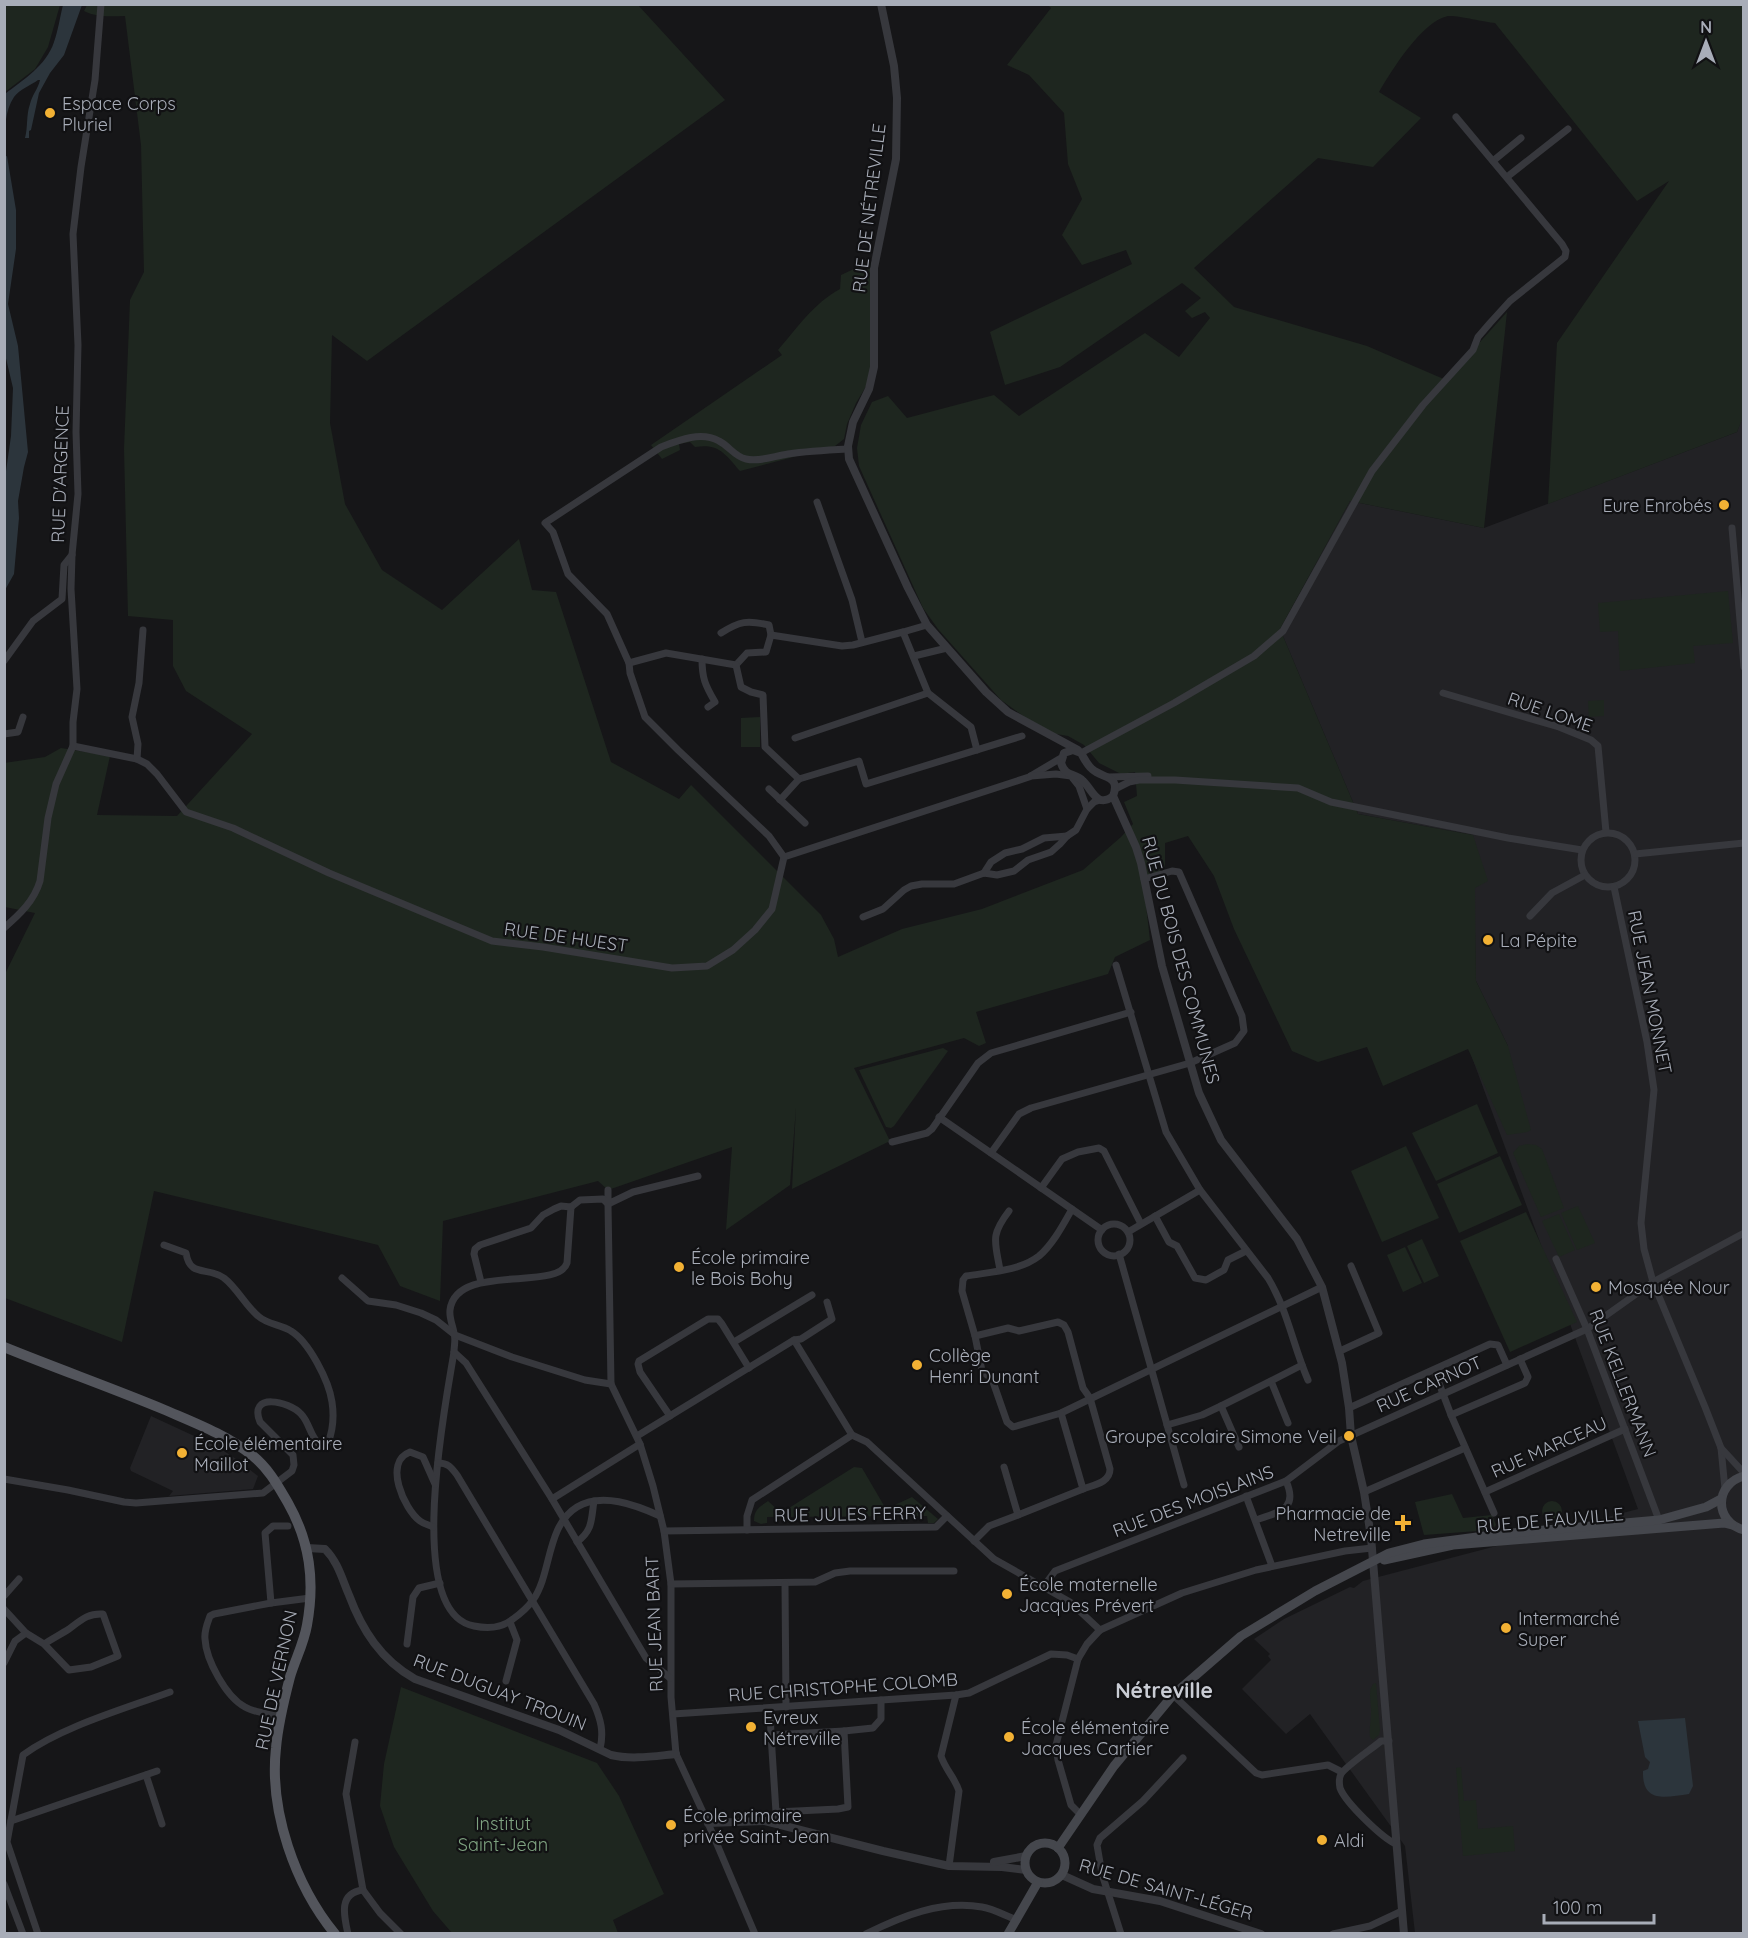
<svg xmlns="http://www.w3.org/2000/svg" width="1748" height="1938" font-family="Quicksand,sans-serif">
  <style>
    .built { fill: #222225 }
    .green { fill: #1e261f }
    .water { fill: #2c353c }
    .lines { fill: none; stroke-linecap: round; stroke-linejoin: round }
    .minor { stroke: #37383d; stroke-width: 7 }
    .tertiary { stroke: #37383d; stroke-width: 8 }
    .secondary { stroke: #45474d; stroke-width: 9 }
    .primary { stroke: #53555c; stroke-width: 10 }
    .poi-dot { fill: #f2b134; stroke: #111113; stroke-width: 2 }
    .labels { text-anchor: middle; dominant-baseline: central; stroke-width: 4.5; stroke-linejoin: round; paint-order: stroke }
    .poi-label { font-size: 18px; fill: #a8adb8; stroke: #111113; text-anchor: start }
    .street-label { font-size: 18px; fill: #a8adb8; stroke: #111113 }
    .park-label { font-size: 18px; fill: #7fa381; stroke: #111113 }
    .quarter-label { font-size: 21px; font-weight: bold; fill: #c9ccd4; stroke: #111113 }
  </style>
  <rect width="100%" height="100%" fill="#161618"/>
  <g class="built">
    <polygon points="1743,415 1743,1933 1415,1933 1405,1846 1310,1714 1286,1734 1242,1689 1271,1660 1268,1656 1270,1654 1254,1639 1284,1619 1350,1587 1354,1588 1363,1581 1638,1509 1469,1049 1508,1046 1476,981 1473,835 1358,814 1280,629 1350,501 1484,528 1737,432"/>
    <polygon points="151,1416 218,1447 236,1459 258,1476 253,1489 169,1496 173,1491 131,1471 130,1468"/>
  </g>
  <g class="green">
    <polygon points="5,4 60,5 48,47 35,69 5,92"/>
    <path d="M 87,5 L 638,5 L 725,100 L 367,361 L 332,335 L 330,423 L 345,504 L 382,570 L 442,610 L 519,539 L 532,590 L 556,592 L 611,762 L 679,799 L 691,785 L 821,915 L 834,939 L 838,957 L 902,929 L 982,909 L 1083,870 L 1121,837 L 1133,824 L 1124,802 L 1137,796 L 1135,772 L 1121,774 L 1099,763 L 1084,745 L 1068,736 L 1056,734 L 1026,718 L 1001,700 L 938,629 L 923,608 L 859,466 L 857,448 L 861,425 L 872,402 L 888,396 L 907,418 L 994,395 L 1019,416 L 1145,333 L 1179,357 L 1210,318 L 1205,312 L 1192,318 L 1185,311 L 1201,298 L 1182,283 L 1060,367 L 1005,385 L 990,332 L 1132,264 L 1126,250 L 1082,265 L 1062,235 L 1082,199 L 1068,164 L 1064,113 L 1029,75 L 1007,65 L 1051,8 L 1048,5 L 1743,5 L 1744,415 L 1737,432 L 1548,504 L 1557,343 L 1669,181 L 1637,201 L 1495,23 C 1484,22 1457,15 1448,16 C 1422,21 1392,70 1379,92 L 1421,118 L 1373,167 L 1318,158 L 1194,268 L 1234,307 L 1367,346 L 1446,380 L 1507,312 L 1484,528 L 1350,501 L 1280,629 L 1358,814 L 1473,835 L 1488,881 L 1475,888 L 1476,981 L 1508,1046 L 1531,1130 L 1527,1132 L 1507,1135 L 1468,1049 L 1383,1086 L 1367,1047 L 1318,1062 L 1292,1051 L 1234,929 L 1214,876 L 1188,836 L 1165,843 L 1165,867 L 1151,877 L 1143,879 L 1150,940 L 1115,957 L 1108,974 L 976,1012 L 986,1043 L 979,1046 L 964,1038 L 854,1068 L 890,1141 L 792,1189 L 796,1107 L 790,1185 L 726,1230 L 732,1147 L 608,1190 L 598,1181 L 443,1221 L 440,1301 L 400,1286 L 378,1245 L 154,1191 L 122,1342 L 5,1298 L 5,974 L 35,913 L 5,907 L 4,763 L 45,757 L 61,748 L 110,756 L 97,815 L 177,816 L 252,734 L 186,691 L 173,666 L 173,620 L 128,616 L 124,449 L 130,300 L 144,272 L 141,145 L 125,16 C 110,16 98,18 84,11 Z"/>
    <path d="M 871,261 L 871,369 L 868,383 L 856,403 L 847,424 L 844,439 L 835,446 L 740,471 C 725,454 719,443 695,447 L 690,442 L 679,444 L 680,450 L 662,459 L 651,445 L 782,355 L 778,350 C 797,328 814,303 840,289 L 841,275 Z"/>
    <polygon points="1728,591 1733,643 1693,646 1695,663 1620,671 1618,631 1600,632 1598,603"/>
    <polygon points="1604,700 1604,716 1589,717 1588,701"/>
    <polygon points="760,717 760,747 741,747 741,718"/>
    <polygon points="943,1048 948,1051 894,1126 891,1128 886,1127 859,1070"/>
    <polygon points="1477,1104 1498,1153 1436,1181 1412,1133"/>
    <polygon points="1527,1144 1536,1145 1542,1149 1564,1208 1541,1217 1513,1153 1519,1146"/>
    <polygon points="1406,1146 1439,1218 1382,1242 1351,1171"/>
    <polygon points="1500,1156 1522,1205 1459,1233 1437,1184"/>
    <polygon points="1578,1206 1595,1243 1577,1250 1561,1213"/>
    <polygon points="1526,1212 1577,1322 1510,1352 1460,1241"/>
    <polygon points="1559,1214 1575,1250 1559,1257 1542,1221"/>
    <polygon points="1422,1239 1439,1276 1424,1283 1407,1246"/>
    <polygon points="1405,1247 1422,1283 1403,1292 1387,1255"/>
    <path d="M 854,1467 L 862,1468 L 886,1509 L 912,1497 L 938,1519 L 934,1523 L 928,1523 L 927,1516 L 767,1517 L 767,1523 L 761,1524 L 754,1521 C 754,1510 759,1507 768,1501 L 781,1513 Z"/>
    <polygon points="1452,1494 1463,1518 1492,1515 1496,1525 1491,1530 1424,1535 1415,1502"/>
    <circle cx="1552" cy="1511" r="10"/>
    <path d="M 1376,1683 L 1380,1730 L 1379,1735 L 1373,1740 L 1370,1737 C 1369,1728 1371,1721 1371,1713 C 1372,1702 1367,1693 1373,1684 Z"/>
    <polygon points="401,1687 597,1763 619,1796 664,1894 613,1920 618,1933 452,1933 433,1911 394,1847 380,1806 384,1764"/>
    <polygon points="1461,1767 1464,1801 1476,1800 1478,1829 1513,1826 1515,1851 1463,1856 1456,1768"/>
  </g>
  <g class="water">
    <path d="M 63,5 L 82,5 L 64,55 L 50,73 L 39,93 L 31,130 L 29,131 L 29,138 L 25,138 C 28,128 26,115 30,104 C 32,95 38,89 40,80 L 38,80 C 31,85 19,90 14,97 C 5,110 4,130 6,145 L 5,146 L 5,94 C 23,80 46,66 54,42 C 58,31 60,17 63,5 Z"/>
    <polygon points="7,156 16,210 16,249 8,304 18,346 28,452 24,467 18,501 19,518 14,574 5,590 5,478 11,436 13,388 4,350 4,157"/>
    <path d="M 1685,1718 L 1693,1786 L 1689,1794 C 1666,1797 1642,1804 1643,1771 L 1648,1769 L 1650,1762 L 1645,1757 L 1638,1721 Z"/>
  </g>
  <g class="lines">
    <g class="minor">
      <polyline points="1493,161 1521,138"/>
      <polyline points="1507,177 1568,129"/>
      <polyline points="817,502 852,600 862,642"/>
      <polyline points="1732,528 1744,667"/>
      <polyline points="927,625 903,632 928,693 971,727 977,750"/>
      <path d="M 721,633 C 740,621 747,620 769,625 L 771,635 L 766,652 L 747,653 L 736,665"/>
      <polyline points="771,635 842,646 853,645 903,632"/>
      <polyline points="914,656 947,648"/>
      <path d="M 702,659 C 702,678 705,685 715,702 L 708,707"/>
      <polyline points="4,661 33,621 62,599 64,565 72,555"/>
      <polyline points="629,663 666,653 736,665"/>
      <polyline points="736,665 741,687 751,692 763,695 765,747 799,779"/>
      <polyline points="1443,693 1559,727 1591,740 1598,746 1606,832"/>
      <polyline points="4,734 18,732 23,717"/>
      <polyline points="795,738 928,693"/>
      <polyline points="73,746 137,759 147,764 157,774 186,812 233,828 329,873 492,941 543,947 672,968 707,966 733,950 755,930 772,909 784,857 1029,777 1061,758"/>
      <polyline points="1081,753 1174,703 1254,656 1283,631 1372,471 1423,405 1473,350 1478,337 1490,323 1510,301 1565,257 1566,251 1562,244 1456,117"/>
      <polyline points="137,759 138,744 132,717 139,683 143,630"/>
      <polyline points="1031,776 1056,774 1071,776 1079,786 1087,809"/>
      <polyline points="1109,777 1148,776"/>
      <polyline points="799,779 859,761 866,784 1022,736"/>
      <polyline points="769,789 805,823"/>
      <polyline points="1115,789 1129,782 1139,780 1175,780 1298,788 1331,802 1508,838 1582,850"/>
      <polyline points="780,800 799,779"/>
      <circle cx="1608" cy="860" r="27"/>
      <polyline points="1635,854 1744,843"/>
      <path d="M 784,857 L 769,836 L 678,750 L 645,717 L 630,673 L 629,663 L 607,614 L 568,574 L 553,532 L 545,523 L 661,447 C 679,440 701,431 719,441 C 729,446 735,457 746,459 C 760,462 774,456 788,454 C 808,451 828,450 848,449"/>
      <polyline points="984,873 991,862 1005,853 1022,849 1044,838 1067,836"/>
      <polyline points="1614,887 1647,1042 1654,1090 1641,1223 1644,1249 1653,1282 1705,1407 1721,1448 1725,1489"/>
      <polyline points="1530,916 1552,893 1585,875"/>
      <polyline points="863,917 883,909 904,890 911,886 922,884 954,884 984,873 997,875 1014,871 1028,860 1051,852 1060,844 1067,836 1076,830 1087,809 1094,802 1100,800"/>
      <path d="M 4,928 C 20,914 34,901 40,881 L 48,818 L 56,784 L 73,746 L 73,722 L 77,689 L 71,589 L 72,555 L 78,494 L 76,432 L 78,345 L 73,234 L 81,167 L 95,80 L 101,4"/>
      <path d="M 1116,965 L 1166,1132 L 1200,1190 L 1268,1278 C 1288,1311 1293,1346 1308,1380"/>
      <polyline points="939,1117 1102,1230"/>
      <polyline points="892,1142 927,1133 932,1129 978,1063 991,1053 1131,1012"/>
      <polyline points="991,1153 1019,1114 1031,1108 1190,1063 1235,1043 1244,1031 1242,1016 1179,872 1172,871 1144,879"/>
      <polyline points="1041,1188 1062,1159 1078,1152 1099,1148 1104,1151 1141,1224"/>
      <polyline points="608,1190 608,1204 633,1192 698,1176"/>
      <polyline points="571,1207 580,1200 603,1199 608,1204 611,1384 640,1444 653,1486 664,1531 671,1584 671,1697 676,1754 708,1823 755,1934"/>
      <path d="M 571,1207 L 567,1263 C 558,1292 456,1262 450,1310 C 449,1318 453,1326 454,1333 C 456,1339 454,1346 454,1352 C 446,1402 403,1613 474,1626 C 488,1629 502,1628 513,1619 C 520,1614 528,1607 533,1600 C 552,1573 546,1526 577,1507 C 602,1492 636,1505 660,1516"/>
      <path d="M 1072,1209 C 1063,1225 1053,1244 1039,1256 C 1020,1271 990,1272 966,1276 L 963,1280 L 962,1291 L 975,1336 L 982,1371 L 992,1379 L 1007,1422 L 1013,1427 L 1061,1413 L 1322,1287"/>
      <polyline points="1155,1216 1169,1242 1177,1246 1195,1278 1206,1280 1224,1270 1228,1260 1246,1251"/>
      <circle cx="1114" cy="1240" r="16"/>
      <polyline points="1128,1232 1200,1190"/>
      <polyline points="1119,1254 1184,1485"/>
      <polyline points="1556,1259 1587,1329 1659,1520"/>
      <path d="M 1000,1270 C 995,1241 990,1236 1009,1211"/>
      <polyline points="342,1278 368,1301 396,1305 421,1313 436,1320 455,1335 512,1357 585,1380 611,1384"/>
      <polyline points="481,1282 474,1254 475,1249 480,1245 531,1228 543,1215 554,1209 561,1206 571,1207"/>
      <path d="M 975,1336 L 1008,1328 L 1019,1331 L 1058,1322 L 1064,1325 L 1068,1332 L 1083,1388 L 1090,1398 L 1110,1469 C 1110,1483 1093,1485 1083,1489 L 1061,1413"/>
      <polyline points="794,1340 852,1435 867,1442 994,1559 1070,1602 1100,1630"/>
      <polyline points="734,1342 812,1295"/>
      <polyline points="1340,1351 1379,1333 1351,1266"/>
      <polyline points="454,1352 466,1363 552,1499 646,1658 670,1678"/>
      <polyline points="1434,1370 1451,1415 1494,1513"/>
      <polyline points="1349,1408 1490,1344 1498,1345 1507,1365"/>
      <polyline points="1451,1415 1525,1383 1528,1377 1520,1359"/>
      <polyline points="670,1416 640,1372 638,1364 639,1361 708,1319 718,1319 722,1324 749,1368"/>
      <polyline points="1288,1423 1271,1381 1302,1365"/>
      <polyline points="1167,1425 1202,1415 1221,1406"/>
      <polyline points="637,1436 794,1340 801,1339 832,1319 827,1302"/>
      <polyline points="1239,1447 1221,1406 1271,1381"/>
      <polyline points="1721,1448 1744,1473"/>
      <path d="M 438,1463 C 448,1463 451,1467 457,1475 L 594,1704 C 601,1720 604,1732 600,1749"/>
      <polyline points="1004,1467 1018,1515 1083,1489"/>
      <path d="M 4,1479 L 68,1490 L 124,1502 L 136,1503 L 263,1493 L 292,1471 L 294,1465 L 293,1455 L 260,1422 C 248,1392 289,1401 301,1414 C 309,1422 310,1435 318,1443 L 322,1444 L 328,1443 C 333,1430 334,1415 332,1402 C 329,1381 309,1342 291,1331 C 281,1324 268,1325 258,1316 C 245,1305 237,1288 224,1278 C 207,1266 190,1278 186,1253 L 164,1245"/>
      <polyline points="1364,1492 1465,1448"/>
      <polyline points="1485,1492 1625,1429"/>
      <polyline points="1246,1496 1272,1566"/>
      <polyline points="552,1499 640,1444"/>
      <path d="M 1256,1520 C 1278,1512 1299,1510 1286,1481"/>
      <polyline points="288,1526 273,1526 265,1533 271,1603 310,1598"/>
      <path d="M 433,1527 C 429,1525 424,1524 420,1521 C 404,1509 383,1462 410,1452 L 423,1457 L 435,1484"/>
      <polyline points="747,1530 747,1516 752,1500 852,1435"/>
      <polyline points="664,1531 936,1527 947,1516"/>
      <polyline points="974,1541 989,1526 1018,1515"/>
      <path d="M 577,1542 C 593,1530 591,1520 594,1501"/>
      <polyline points="671,1584 815,1582 835,1573 850,1571 954,1571"/>
      <polyline points="785,1584 786,1707"/>
      <polyline points="1044,1586 1055,1571 1286,1481 1339,1441 1587,1329 1653,1282 1744,1233"/>
      <polyline points="4,1596 19,1579"/>
      <path d="M 271,1603 L 214,1614 L 210,1616 C 207,1624 204,1631 205,1639 C 206,1660 226,1697 245,1707 C 255,1713 270,1714 281,1716"/>
      <polyline points="4,1609 26,1633"/>
      <polyline points="407,1644 413,1597 419,1588 440,1583"/>
      <path d="M 4,1663 L 15,1641 L 26,1633 L 44,1644 L 69,1670 L 91,1667 L 118,1656 L 103,1614 C 88,1613 81,1620 69,1629 C 61,1634 52,1639 44,1644"/>
      <polyline points="506,1681 517,1640 510,1622"/>
      <polyline points="1173,1695 1256,1773 1262,1775 1328,1765 1342,1772"/>
      <polyline points="770,1708 771,1735"/>
      <polyline points="673,1714 956,1695 969,1693 1051,1654 1067,1655 1078,1659"/>
      <polyline points="844,1731 873,1728 881,1719 881,1700"/>
      <path d="M 1389,1741 L 1381,1741 C 1373,1748 1346,1766 1341,1774 C 1339,1778 1339,1783 1340,1788 C 1345,1802 1382,1838 1396,1844"/>
      <polyline points="355,1742 346,1794 363,1890 380,1913 401,1934"/>
      <polyline points="146,1775 162,1824"/>
      <polyline points="1081,1815 1071,1805 1058,1760 1056,1745 1078,1659 1087,1644 1100,1630 1182,1593 1256,1570 1345,1551 1372,1548"/>
      <polyline points="11,1821 157,1771"/>
      <polyline points="772,1823 776,1812 838,1809 848,1807 844,1731 771,1735 776,1812"/>
      <path d="M 949,1866 L 959,1791 C 955,1778 945,1769 941,1756 L 956,1695"/>
      <polyline points="4,1884 23,1934"/>
      <path d="M 38,1934 L 7,1842 L 23,1755 C 61,1727 124,1709 170,1692"/>
      <path d="M 348,1934 C 344,1916 338,1893 363,1890"/>
      <path d="M 866,1934 C 902,1916 941,1900 982,1907 C 994,1909 1006,1916 1017,1920"/>
      <polyline points="1121,1934 1102,1874 1097,1845 1100,1838 1143,1801 1183,1758"/>
      <polyline points="1333,1934 1370,1926 1402,1911"/>
    </g>
    <g class="tertiary">
      <polyline points="881,4 894,66 897,98 896,159 874,268 874,367 869,389 853,422 848,446 849,459 908,588 927,625 986,692 1008,712 1078,750"/>
      <path d="M 1113,796 C 1097,809 1092,789 1083,781 C 1074,772 1066,778 1061,763 L 1064,753 L 1073,750 L 1081,753 C 1084,758 1087,765 1092,769 C 1103,779 1121,775 1113,796 L 1136,847 L 1141,863 L 1162,966 L 1199,1093 L 1221,1140 L 1297,1239 L 1322,1287 L 1342,1363 L 1349,1408 L 1351,1436 L 1364,1492 L 1371,1537 L 1404,1934"/>
      <path d="M 307,1548 L 325,1549 C 338,1562 342,1579 349,1595 C 362,1630 381,1660 415,1679 L 559,1730 L 611,1755 C 632,1760 655,1756 676,1754"/>
      <polyline points="708,1823 765,1821 883,1851 949,1866 1002,1867 1026,1870"/>
      <polyline points="994,1862 1026,1856"/>
      <polyline points="1062,1875 1093,1889 1160,1901 1261,1934"/>
    </g>
    <g class="secondary">
      <path d="M 1744,1476 C 1714,1484 1714,1522 1744,1530"/>
      <polyline points="1384,1560 1453,1545 1724,1523 1732,1525"/>
      <circle cx="1045" cy="1863" r="20"/>
      <polyline points="1058,1848 1114,1766 1173,1695 1241,1636 1315,1591 1389,1553 1424,1544 1500,1534 1659,1520 1706,1507 1721,1499"/>
      <polyline points="1008,1934 1038,1882"/>
    </g>
    <path class="primary" d="M 4,1347 C 58,1369 112,1388 165,1410 C 195,1423 227,1435 253,1456 C 269,1469 278,1486 288,1503 C 310,1542 315,1581 307,1625 C 304,1643 295,1660 290,1677 C 284,1700 278,1724 276,1748 C 269,1811 295,1885 335,1934"/>
  </g>
  <g class="poi-dot">
    <circle cx="50" cy="113" r="6"/>
    <circle cx="1724" cy="505" r="6"/>
    <circle cx="1488" cy="940" r="6"/>
    <circle cx="679" cy="1267" r="6"/>
    <circle cx="1596" cy="1287" r="6"/>
    <circle cx="917" cy="1365" r="6"/>
    <circle cx="1349" cy="1436" r="6"/>
    <circle cx="182" cy="1453" r="6"/>
    <path d="M1400 1514h6v6h6v6h-6v6h-6v-6h-6v-6h6z"/>
    <circle cx="1007" cy="1594" r="6"/>
    <circle cx="1506" cy="1628" r="6"/>
    <circle cx="751" cy="1727" r="6"/>
    <circle cx="1009" cy="1737" r="6"/>
    <circle cx="671" cy="1825" r="6"/>
    <circle cx="1322" cy="1840" r="6"/>
  </g>
  <g class="labels">
    <g class="poi-label">
      <text x="62" y="103">Espace Corps<tspan x="62" dy="21">Pluriel</tspan></text>
      <text x="1712" y="505" text-anchor="end">Eure Enrobés</text>
      <text x="1500" y="940">La Pépite</text>
      <text x="691" y="1257">École primaire<tspan x="691" dy="21">le Bois Bohy</tspan></text>
      <text x="1608" y="1287">Mosquée Nour</text>
      <text x="929" y="1355">Collège<tspan x="929" dy="21">Henri Dunant</tspan></text>
      <text x="1337" y="1436" text-anchor="end">Groupe scolaire Simone Veil</text>
      <text x="194" y="1443">École élémentaire<tspan x="194" dy="21">Maillot</tspan></text>
      <text x="1391" y="1513" text-anchor="end">Pharmacie de<tspan x="1391" dy="21">Netreville</tspan></text>
      <text x="1019" y="1584">École maternelle<tspan x="1019" dy="21">Jacques Prévert</tspan></text>
      <text x="1518" y="1618">Intermarché<tspan x="1518" dy="21">Super</tspan></text>
      <text x="763" y="1717">Evreux<tspan x="763" dy="21">Nétreville</tspan></text>
      <text x="1021" y="1727">École élémentaire<tspan x="1021" dy="21">Jacques Cartier</tspan></text>
      <text x="683" y="1815">École primaire<tspan x="683" dy="21">privée Saint-Jean</tspan></text>
      <text x="1334" y="1840">Aldi</text>
    </g>
    <g class="street-label">
      <text transform="translate(869 208) rotate(-83)">RUE DE NÉTREVILLE</text>
      <text transform="translate(60 474) rotate(-88)">RUE D'ARGENCE</text>
      <text transform="translate(1550 712) rotate(19)">RUE LOME</text>
      <text transform="translate(566 937) rotate(8)">RUE DE HUEST</text>
      <text transform="translate(1181 960) rotate(75)">RUE DU BOIS DES COMMUNES</text>
      <text transform="translate(1650 992) rotate(79)">RUE JEAN MONNET</text>
      <text transform="translate(1623 1383) rotate(69)">RUE KELLERMANN</text>
      <text transform="translate(1429 1384) rotate(-24)">RUE CARNOT</text>
      <text transform="translate(1549 1447) rotate(-24)">RUE MARCEAU</text>
      <text transform="translate(1193 1501) rotate(-21)">RUE DES MOISLAINS</text>
      <text transform="translate(850 1514) rotate(-1)">RUE JULES FERRY</text>
      <text transform="translate(1550 1520) rotate(-5)">RUE DE FAUVILLE</text>
      <text transform="translate(654 1624) rotate(-92)">RUE JEAN BART</text>
      <text transform="translate(276 1680) rotate(-78)">RUE DE VERNON</text>
      <text transform="translate(843 1687) rotate(-4)">RUE CHRISTOPHE COLOMB</text>
      <text transform="translate(500 1692) rotate(21)">RUE DUGUAY TROUIN</text>
      <text transform="translate(1166 1889) rotate(16)">RUE DE SAINT-LÉGER</text>
    </g>
    <g class="park-label">
      <text x="503" y="1823">Institut<tspan x="503" dy="21">Saint-Jean</tspan></text>
    </g>
    <g class="quarter-label">
      <text x="1164" y="1690">Nétreville</text>
    </g>
  </g>
  <rect width="1748" height="1938" fill="none" stroke="#a8adb8" stroke-width="12"/>
  <g transform="translate(1706 42)" stroke="#111113" stroke-width="4.5" paint-order="stroke">
  <path d="M0-4.5L10 22L0 15L-10 22Z" fill="#a8adb8"/>
  <text y="-9" font-size="16" font-weight="bold" text-anchor="middle" fill="#a8adb8">N</text>
  </g>
  <path d="M1544 1914v9h110v-9" fill="none" stroke="#a8adb8" stroke-width="3"/>
  <text x="1553" y="1914" font-size="18" fill="#a8adb8" stroke="#111113" stroke-width="4.5" paint-order="stroke">100 m</text>
</svg>
